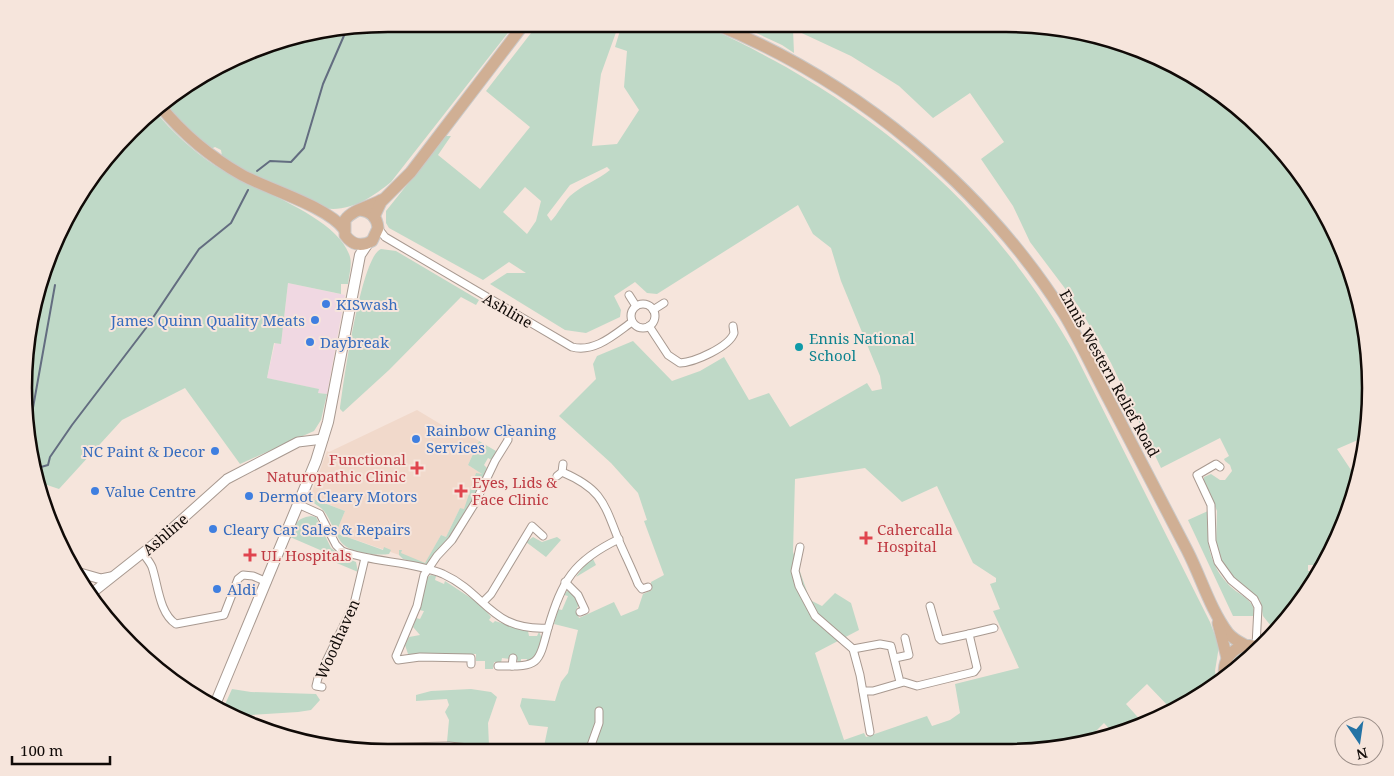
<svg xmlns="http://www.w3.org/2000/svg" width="1394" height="776" font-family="'Noto Serif',serif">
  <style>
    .commercial { fill: #f0d8e2 }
    .built { fill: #f1d9cb }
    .green { fill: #bfd9c7; fill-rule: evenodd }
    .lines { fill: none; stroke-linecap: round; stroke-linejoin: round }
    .stream { stroke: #636d80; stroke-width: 2 }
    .minor-casing { stroke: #a89990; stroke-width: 9 }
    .tertiary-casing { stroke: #a89990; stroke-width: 11 }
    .secondary-casing { stroke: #a89990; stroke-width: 12 }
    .primary-casing { stroke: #cac9c8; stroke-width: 13 }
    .minor { stroke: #fff; stroke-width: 7 }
    .tertiary { stroke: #fff; stroke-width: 9 }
    .secondary { stroke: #fff; stroke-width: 10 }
    .primary { stroke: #d0af94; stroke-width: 11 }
    .shop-dot { fill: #3f7fe0; stroke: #f6e5dc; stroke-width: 2 }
    .culture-dot { fill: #0f9aa8; stroke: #f6e5dc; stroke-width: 2 }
    .health-dot { fill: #e0444e; stroke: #f6e5dc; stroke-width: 2 }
    .labels { text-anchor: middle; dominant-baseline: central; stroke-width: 4; stroke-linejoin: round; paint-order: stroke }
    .shop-label { font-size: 15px; fill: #366cbe; stroke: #f6e5dc; text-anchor: start }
    .street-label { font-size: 15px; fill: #100a07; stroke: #f6e5dc }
    .culture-label { font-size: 15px; fill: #0d838f; stroke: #f6e5dc; text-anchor: start }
    .health-label { font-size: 15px; fill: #be3a42; stroke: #f6e5dc; text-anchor: start }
    .rim { fill: none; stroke: #100a07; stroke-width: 2.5 }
  </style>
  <rect width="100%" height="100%" fill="#f6e5dc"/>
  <polygon class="commercial" points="288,283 345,295 327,394 318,393 318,389 267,378 275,343 281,344"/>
  <polygon class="built" points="417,410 457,434 462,430 479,441 468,465 482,474 464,510 460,508 446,537 441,535 425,564 336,533 345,511 310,497 327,451 329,452"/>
  <g class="green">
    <path d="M 388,24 L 515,24 L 391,182 C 375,195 355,209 333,209 C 311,209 248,172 226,160 L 222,156 L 221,150 L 215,147 L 211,149 L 191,134 L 163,103 L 271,43 Z"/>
    <path d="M 538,24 L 619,24 L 601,74 L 592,146 L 617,144 L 639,110 L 624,87 L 627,51 L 615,47 L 622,24 C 643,24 673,20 694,24 C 718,29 764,55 786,67 C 912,140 1004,228 1075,354 L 1210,622 L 1219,646 L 1215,671 L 1217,684 L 1208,691 L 1171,709 L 1147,684 L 1126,704 L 1143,723 L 1115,735 L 1104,723 L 1085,742 L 1053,749 L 543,751 L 548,727 L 529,725 L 520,706 L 522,698 L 555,701 L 561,682 L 568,673 L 578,630 L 554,624 L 558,609 L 562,610 L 568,596 L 564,595 L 567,591 L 572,592 L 579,604 L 576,610 L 579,618 L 614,602 L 621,616 L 638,609 L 643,594 L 652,590 L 651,582 L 664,575 L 644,521 L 647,520 L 638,493 L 611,463 L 559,416 L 596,379 L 593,364 L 597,356 L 633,341 L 672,381 L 700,371 L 724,357 L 749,400 L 769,393 L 790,427 L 867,383 L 872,391 L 882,389 L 880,376 L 841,281 L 831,248 L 813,234 L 798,205 L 657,294 L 647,293 L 635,282 L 614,296 L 621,310 L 620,317 L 586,333 L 565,330 L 490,284 L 507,273 L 526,273 L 509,262 L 483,280 L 389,228 L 386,223 L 386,211 L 446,136 L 451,136 L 438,155 L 480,189 L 530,127 L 486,91 ZM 607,167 L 610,170 C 598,180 582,185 570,196 C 563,203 558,214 551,221 L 547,215 L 570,185 ZM 525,187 L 541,201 L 536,221 L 527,234 L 503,212 ZM 865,468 L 902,502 L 937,486 L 973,563 L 996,578 L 996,582 L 990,584 L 1000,609 L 993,611 L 1019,668 L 955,684 L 960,713 L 950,720 L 932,726 L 927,716 L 866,737 L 864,733 L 844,740 L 815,653 L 859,630 L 851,603 L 835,593 L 822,606 L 810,600 L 793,552 L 795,479 Z"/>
    <polygon points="737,24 1030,25 1101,36 1188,73 1246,114 1295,166 1333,227 1358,294 1369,364 1367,436 1337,449 1357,479 1351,505 1324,565 1308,565 1308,571 1321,571 1275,631 1263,616 1260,600 1237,581 1221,560 1216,545 1217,511 1204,481 1204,477 1211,474 1220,480 1225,480 1232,471 1230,465 1225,461 1224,459 1229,456 1220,438 1161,468 1111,363 1079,307 1030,242 1013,206 981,159 1004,142 970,93 933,118 899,86 851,56 793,29 794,53 782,45"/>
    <path d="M 155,111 C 172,132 192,150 214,165 C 249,188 334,214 349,254 C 353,263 349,274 348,284 L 341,284 L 341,294 L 288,283 L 281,344 L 274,343 L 267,378 L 319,389 L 318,393 L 327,394 L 321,420 L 314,431 L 240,464 L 185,388 L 122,420 L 59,489 L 41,483 L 25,412 L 36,293 L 85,185 Z"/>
    <path d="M 381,249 L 396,251 L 479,300 L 476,305 L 461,297 L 389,370 L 343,412 L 340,409 C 343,385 361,256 381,249 Z"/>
    <polygon points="479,441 496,451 492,460 488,458 484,465 487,468 468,508 450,537 427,565 403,559 399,555 399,550 402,550 401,553 425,563 441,535 446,537 460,508 464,509 476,473 482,474 468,465"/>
    <path d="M 311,498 L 345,511 L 336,533 L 383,550 L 384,547 L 391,550 L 389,554 C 376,556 349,553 341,542 C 334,532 331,520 324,511 C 319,505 312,504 311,498 Z"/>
    <path d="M 1208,511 C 1208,529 1206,548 1215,565 C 1218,573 1225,581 1231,587 C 1242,597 1254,599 1255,616 L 1233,616 L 1188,520 Z"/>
    <path d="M 311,516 L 316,517 L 331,548 L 342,556 L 356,562 L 358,572 L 332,561 L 334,556 L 290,537 C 295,525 296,518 311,516 Z"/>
    <polygon points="533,537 542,542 557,537 561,540 546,557 526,542"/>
    <polygon points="593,559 596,565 576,577 587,562"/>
    <path d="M 431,575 L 436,576 L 435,580 L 444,584 L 445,581 L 480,604 L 491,617 L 489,620 L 493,623 L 495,621 L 528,631 L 529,636 L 537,636 L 539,632 C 546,642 537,659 526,663 L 527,659 L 521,659 L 521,663 L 518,663 L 516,655 L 511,654 L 510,659 L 502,658 L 501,663 L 494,662 L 493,669 L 485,669 L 485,661 L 476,661 L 476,654 L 408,654 L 405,645 L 409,637 L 420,635 L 413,627 L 416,618 L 420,619 L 424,611 L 419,610 L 426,578 Z"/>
    <polygon points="1242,649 1259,649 1227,676 1228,662"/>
    <polygon points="232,689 251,692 316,694 320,700 311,710 298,712 234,716 222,711"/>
    <polygon points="471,689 491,692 497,697 488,723 489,746 447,742 449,720 445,712 449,705 447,699 416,701 416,695 431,691"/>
  </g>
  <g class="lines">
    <g class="stream">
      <polyline points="257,171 270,161 291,162 304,148 323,84 346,31"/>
      <polyline points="29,430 55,285"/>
      <polyline points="38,471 41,467 48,465 50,457 72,425 146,328 199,249 231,223 248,190"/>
    </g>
    <g class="minor-casing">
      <g id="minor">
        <path d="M 378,228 L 385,237 L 572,347 C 595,353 615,334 632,322"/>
        <polyline points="629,295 636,306"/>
        <circle cx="643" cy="316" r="12"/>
        <polyline points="653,310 664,303"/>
        <path d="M 649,326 L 668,355 L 680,363 C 695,362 729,347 734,333 L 733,326"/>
        <polyline points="1220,467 1216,464 1197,475 1211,505 1212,541 1218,562 1231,580 1254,599 1258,607 1256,646"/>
        <path d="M 562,472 C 602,489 604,503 619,541 C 625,555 632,569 638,584 L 642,589 L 648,587"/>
        <polyline points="557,476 562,472 563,464"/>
        <path d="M 300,505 L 320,514 L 336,545 L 342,551 C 374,563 411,561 443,574 C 487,594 490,631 548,628 C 562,581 573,561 619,539"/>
        <polyline points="800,547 795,571 799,586 815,616 853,649 860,675 870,732"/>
        <path d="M 143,553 C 146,558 150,562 152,567 C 158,584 159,613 176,624 L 224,615 L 238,579 L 243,575 L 253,576 L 267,582"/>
        <polyline points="565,582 578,595 585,610 580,612"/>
        <polyline points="483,602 491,594 532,526 543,536"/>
        <polyline points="930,606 939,638 941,640 969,634"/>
        <polyline points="853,649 880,644 891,646 900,682"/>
        <polyline points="895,658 909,655 905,638"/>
        <polyline points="471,664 471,658 420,657 398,660 396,656 417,606 424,575 437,556 452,540 475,503 495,461 508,440 508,429"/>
        <path d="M 498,666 C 538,666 538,667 548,628"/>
        <polyline points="512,666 513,658"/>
        <polyline points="322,687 316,686 318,678 354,604 365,558"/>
        <polyline points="863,691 873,691 904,682 917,686 974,672 977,668 969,634 994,628"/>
        <polyline points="589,751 599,723 599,711"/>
      </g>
    </g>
    <g class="tertiary-casing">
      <g id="tertiary">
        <polyline points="80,573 101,579 111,577"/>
        <polyline points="92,593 159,540 227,479 298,442 323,439"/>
        <polyline points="354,749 449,747 488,751"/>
      </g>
    </g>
    <g class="secondary-casing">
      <polyline id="secondary" points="214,707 316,461 328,422 360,255 368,243"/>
    </g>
    <g class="primary-casing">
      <g id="primary">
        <path d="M 715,24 C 855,81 983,186 1064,314 C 1081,342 1094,372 1109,400 C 1135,450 1161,500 1187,550 C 1201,577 1210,609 1228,633 C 1233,639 1239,642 1245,645"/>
        <path d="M 160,106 C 183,134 210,157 242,175 C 270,190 326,206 344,229"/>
        <path d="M 360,210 C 371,211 377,217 378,228 L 372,241 C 361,247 352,245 345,235 L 345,220 C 353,209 369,207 381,200"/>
        <polyline points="374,217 381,202 411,172 524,24"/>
        <polyline points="1218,623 1227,658"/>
        <path d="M 1225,678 C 1220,656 1240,639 1261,648"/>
      </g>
    </g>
    <use href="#minor" class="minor"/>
    <use href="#tertiary" class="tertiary"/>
    <use href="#secondary" class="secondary"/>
    <use href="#primary" class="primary"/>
  </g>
  <g class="shop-dot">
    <circle cx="326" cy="304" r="5"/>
    <circle cx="315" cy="320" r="5"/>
    <circle cx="310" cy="342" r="5"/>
    <circle cx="416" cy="439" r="5"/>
    <circle cx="215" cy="451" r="5"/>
    <circle cx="95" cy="491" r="5"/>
    <circle cx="249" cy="496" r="5"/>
    <circle cx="213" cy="529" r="5"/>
    <circle cx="217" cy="589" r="5"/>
  </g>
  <circle class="culture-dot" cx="799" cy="347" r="5"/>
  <g class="health-dot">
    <path d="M414.5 460.5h5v5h5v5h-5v5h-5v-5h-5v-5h5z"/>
    <path d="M458.5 483.5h5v5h5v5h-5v5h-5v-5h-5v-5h5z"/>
    <path d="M863.5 530.5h5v5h5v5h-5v5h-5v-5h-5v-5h5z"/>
    <path d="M247.5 547.5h5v5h5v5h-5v5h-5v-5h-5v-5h5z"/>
  </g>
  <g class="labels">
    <g class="shop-label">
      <text x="336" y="304">KISwash</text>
      <text x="305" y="320" text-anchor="end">James Quinn Quality Meats</text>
      <text x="320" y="342">Daybreak</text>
      <text x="426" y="430">Rainbow Cleaning<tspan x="426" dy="17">Services</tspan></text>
      <text x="205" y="451" text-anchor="end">NC Paint &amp; Decor</text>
      <text x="105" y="491">Value Centre</text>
      <text x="259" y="496">Dermot Cleary Motors</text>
      <text x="223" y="529">Cleary Car Sales &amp; Repairs</text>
      <text x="227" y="589">Aldi</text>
    </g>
    <g class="street-label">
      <text transform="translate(508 310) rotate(30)">Ashline</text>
      <text transform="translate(1110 373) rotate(61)">Ennis Western Relief Road</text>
      <text transform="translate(165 534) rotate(-41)">Ashline</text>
      <text transform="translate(337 639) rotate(-66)">Woodhaven</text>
    </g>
    <g class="culture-label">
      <text x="809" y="338">Ennis National<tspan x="809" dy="17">School</tspan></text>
    </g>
    <g class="health-label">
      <text x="406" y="459" text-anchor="end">Functional<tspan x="406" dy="17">Naturopathic Clinic</tspan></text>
      <text x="472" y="482">Eyes, Lids &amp;<tspan x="472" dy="17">Face Clinic</tspan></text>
      <text x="877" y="529">Cahercalla<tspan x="877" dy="17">Hospital</tspan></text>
      <text x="261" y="555">UL Hospitals</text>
    </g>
  </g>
  <path d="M0 0H1394V776H0ZM388 32H1006A356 356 0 0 1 1362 388V388A356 356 0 0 1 1006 744H388A356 356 0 0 1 32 388V388A356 356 0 0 1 388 32Z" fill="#f6e5dc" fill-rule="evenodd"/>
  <path class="rim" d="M388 32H1006A356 356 0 0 1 1362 388V388A356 356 0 0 1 1006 744H388A356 356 0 0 1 32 388V388A356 356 0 0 1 388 32Z"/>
  <g transform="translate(1359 741) rotate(167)"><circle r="24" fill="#f6e5dc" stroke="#9a8d87"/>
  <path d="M0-4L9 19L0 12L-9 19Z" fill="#2473a5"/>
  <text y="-8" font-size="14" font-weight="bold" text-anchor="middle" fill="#100a07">N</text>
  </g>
  <path d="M12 756v8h98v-8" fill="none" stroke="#100a07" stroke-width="2.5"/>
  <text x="20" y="756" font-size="15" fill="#100a07" stroke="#f6e5dc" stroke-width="4" paint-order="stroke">100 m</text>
</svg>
